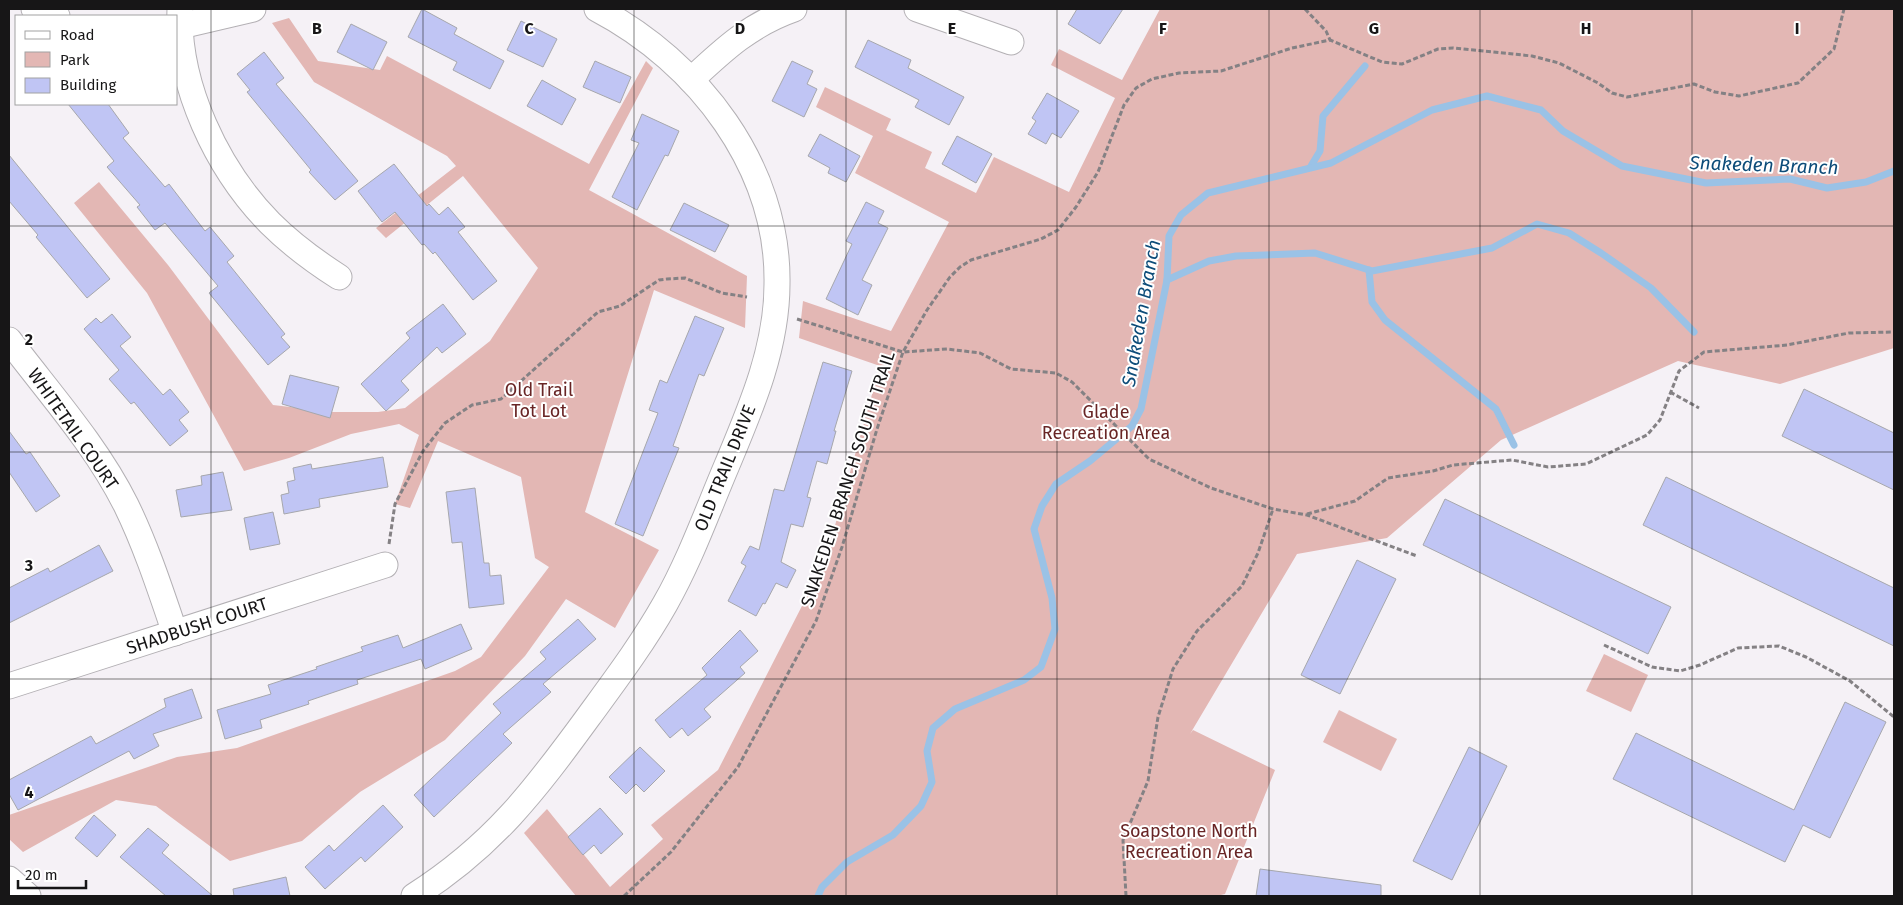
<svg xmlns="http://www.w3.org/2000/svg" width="1903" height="905" font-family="'Fira Sans',sans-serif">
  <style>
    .green { fill: #e3b7b4 }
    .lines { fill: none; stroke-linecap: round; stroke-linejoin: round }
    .stream { stroke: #9ac2e6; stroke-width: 7 }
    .building { fill: #c0c5f4; stroke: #a6a7ac }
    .minor-casing { stroke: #b3b0b4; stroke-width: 27 }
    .path { stroke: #848184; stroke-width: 3; stroke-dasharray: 5 2.5; stroke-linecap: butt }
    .minor { stroke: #fff; stroke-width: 25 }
    .grid { fill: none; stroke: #171617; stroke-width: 1; stroke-opacity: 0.55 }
    .labels { text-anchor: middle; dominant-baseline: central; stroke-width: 4; stroke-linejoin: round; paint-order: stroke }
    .park-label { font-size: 18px; fill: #682525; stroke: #fff }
    .street-label { font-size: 18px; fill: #171617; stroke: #fff }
    .water-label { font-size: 19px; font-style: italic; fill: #0d4c79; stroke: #fff }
    .grid-label { font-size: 16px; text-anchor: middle; font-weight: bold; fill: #171617; stroke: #fff; stroke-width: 4; stroke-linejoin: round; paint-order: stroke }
  </style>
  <rect width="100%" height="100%" fill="#f5f1f6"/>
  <g class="green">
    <polygon points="1160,9 1894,9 1894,348 1780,384 1678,361 1501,440 1387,538 1297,554 1190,734 1193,730 1275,770 1225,894 1217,896 576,896 524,833 547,809 610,887 663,839 651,825 718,770 825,561 880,366 799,338 803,301 891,331 949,222 855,173 873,136 816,107 825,87 891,119 886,130 932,152 925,168 976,193 994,157 1069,192 1115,98 1051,65 1059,49 1122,80"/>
    <polygon points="289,18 318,61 380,70 387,56 589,164 646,61 653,68 589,190 747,276 745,328 654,290 585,512 659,550 615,628 566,599 525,656 445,740 360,792 302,841 230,861 156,806 116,800 23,852 9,839 9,815 177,757 237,748 455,671 481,657 549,567 535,558 521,477 438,441 410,508 395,504 419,435 399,424 351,434 289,458 244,471 147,293 74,203 99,182 168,265 273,405 333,412 378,412 405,408 490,341 538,268 463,176 386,238 376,228 456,166 447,156 314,82 272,23"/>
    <polygon points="1604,654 1648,675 1631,712 1586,691"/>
    <polygon points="1339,710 1397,739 1381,771 1323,742"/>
  </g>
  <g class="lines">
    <g class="stream">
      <polyline points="1311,166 1320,151 1323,116 1365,66"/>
      <polyline points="1369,270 1372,302 1385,320 1496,409 1514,445"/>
      <polyline points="1167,280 1209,261 1236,256 1315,253 1372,271 1492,248 1537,224 1569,233 1601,253 1651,288 1694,332"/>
      <polyline points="818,896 822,887 847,862 893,835 921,806 932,782 927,751 933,728 955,709 1024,680 1041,667 1055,629 1052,598 1034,529 1042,506 1056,484 1090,461 1132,426 1141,409 1167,280 1169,236 1181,215 1208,193 1331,163 1432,110 1487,96 1541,110 1563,131 1622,166 1706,183 1790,179 1827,188 1866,182 1894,171"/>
    </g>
  </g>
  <g class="building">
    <polygon points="422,9 457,28 454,34 504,61 490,89 453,70 457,62 408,37"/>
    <polygon points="1077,9 1123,9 1100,44 1068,24"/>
    <polygon points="521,21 557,39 543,67 507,50"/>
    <polygon points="351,24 387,42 373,70 337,52"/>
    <polygon points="868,40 911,60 908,68 964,97 949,125 915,107 919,100 855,67"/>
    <polygon points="264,52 284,78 276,84 358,181 335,200 309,172 311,170 247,92 250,90 237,74"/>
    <polygon points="595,61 631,77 620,103 583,87"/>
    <polygon points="792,61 813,71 807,84 817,89 804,117 772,101"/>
    <polygon points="542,80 576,99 562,125 527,106"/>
    <polygon points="1047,93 1079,111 1061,138 1052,133 1046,144 1028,134 1036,121 1032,118"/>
    <polygon points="68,104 108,104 129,133 123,138 165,187 169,184 205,231 210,227 234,256 227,262 285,334 281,337 290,347 268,365 209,293 218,286 165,223 155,230 137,207 140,205 107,167 114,161"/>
    <polygon points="642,114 679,131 668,156 665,155 637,210 612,197 639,143 631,140"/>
    <polygon points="820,134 860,156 846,182 828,173 830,168 808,156"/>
    <polygon points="957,136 992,154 976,183 942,164"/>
    <polygon points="9,155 110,279 87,298 36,237 38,235 9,201"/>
    <polygon points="394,164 427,206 429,204 439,215 448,207 465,227 458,232 497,281 473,300 435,252 433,254 424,244 422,245 395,212 382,222 358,191"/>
    <polygon points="866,202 884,211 878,223 888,228 862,280 872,285 858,315 826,299 852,244 846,241"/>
    <polygon points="684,203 729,225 715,252 670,230"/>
    <polygon points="443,304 466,334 442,353 437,347 401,381 409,390 386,411 361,384 410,338 406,333"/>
    <polygon points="112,314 131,337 120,346 163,395 170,389 189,412 179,420 188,431 170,446 134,402 131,404 109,379 119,370 84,329 96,318 101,323"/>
    <polygon points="695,316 724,328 704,376 699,374 673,446 679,448 643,536 615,524 658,413 649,410 660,380 667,383"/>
    <polygon points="823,362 852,371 834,431 836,431 827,464 817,461 807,497 811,498 803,527 791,524 781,562 796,570 787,588 776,583 765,604 763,603 756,616 728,601 746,566 741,563 750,546 759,550 774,489 784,491"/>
    <polygon points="290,375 339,387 330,418 282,404"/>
    <polygon points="1804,389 1894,433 1894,490 1782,436"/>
    <polygon points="9,431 26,454 30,452 60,496 36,512 9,472"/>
    <polygon points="383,457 388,487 319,499 320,507 284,514 281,495 289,493 287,482 295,480 293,468 311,464 312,469"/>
    <polygon points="223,472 232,510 181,517 176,490 202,485 201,476"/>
    <polygon points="1666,477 1894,588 1894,646 1643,525"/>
    <polygon points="475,488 484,563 489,563 490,576 501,575 504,604 469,608 462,542 452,543 446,492"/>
    <polygon points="1445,499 1671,607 1648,654 1423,545"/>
    <polygon points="273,512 280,544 250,550 244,518"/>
    <polygon points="99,545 113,571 9,623 9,588 48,568 50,572"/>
    <polygon points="1357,560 1396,579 1340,694 1301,675"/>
    <polygon points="578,619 596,639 543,684 551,692 503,734 512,743 434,817 414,795 501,713 493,704 546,659 540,652"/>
    <polygon points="461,624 472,649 425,669 421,659 357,680 358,684 308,701 309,704 260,720 262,728 225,739 217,710 271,694 268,685 317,669 316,667 363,651 361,647 398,635 403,648"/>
    <polygon points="740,630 758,651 740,667 745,673 704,709 711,717 688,736 682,728 670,738 655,720 707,675 702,668"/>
    <polygon points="192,689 202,718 153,734 159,746 134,759 129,751 18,810 9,794 9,780 91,736 96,744 166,707 164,699"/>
    <polygon points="1845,702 1886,722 1830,838 1803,825 1785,862 1613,779 1636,733 1794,810"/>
    <polygon points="640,747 665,771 644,792 636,784 626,794 609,777"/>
    <polygon points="1469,747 1507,766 1452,880 1413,861"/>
    <polygon points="383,805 403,827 365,862 361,857 325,889 305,867 329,845 334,851"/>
    <polygon points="600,808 623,834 601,854 594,845 583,855 568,837"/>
    <polygon points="94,815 116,835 97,857 75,838"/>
    <polygon points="148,828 169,845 162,853 213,896 166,896 120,857"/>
    <polygon points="1260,869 1381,885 1381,896 1256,896"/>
    <polygon points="286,877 290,896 234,896 233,889"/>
  </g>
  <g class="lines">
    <g class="minor-casing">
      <g id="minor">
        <polyline points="34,9 57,16"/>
        <path d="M 180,9 C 177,85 217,169 270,223 C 291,244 314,261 339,277"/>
        <polyline points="917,9 1011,42"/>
        <polyline points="176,27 253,9"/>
        <path d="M 691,80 C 724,49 751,24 794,9"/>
        <path d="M 9,340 C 49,393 96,445 126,505 C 146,546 160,589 175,633"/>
        <polyline points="9,686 385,565"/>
        <polyline points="9,879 28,896"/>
        <path d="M 414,896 C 493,846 535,790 589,716 C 616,679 643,643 665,604 C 690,560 707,512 727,465 C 751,408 777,348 777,284 C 779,167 698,62 597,9"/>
      </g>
    </g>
    <g class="path">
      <polyline points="1305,9 1326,31 1330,40"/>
      <polyline points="797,319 903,352 947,349 980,353 1011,369 1056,373 1072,382 1149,459 1211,488 1273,509 1307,515 1417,556"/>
      <polyline points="1670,392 1699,408"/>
      <polyline points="1307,514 1355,501 1388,478 1433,471 1453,465 1512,460 1548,467 1586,464 1647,435 1660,420 1679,371 1704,352 1787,345 1849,333 1894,332"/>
      <polyline points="389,544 395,504 423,451 445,423 472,405 501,399 598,312 620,306 659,280 667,279 685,278 722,293 747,297"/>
      <polyline points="1604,645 1652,667 1680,671 1700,665 1738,648 1779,646 1806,657 1850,681 1894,717"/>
      <polyline points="624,896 671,852 738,767 816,621 842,547 877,429 903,352 927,310 950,277 960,267 971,260 1041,239 1058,230 1076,207 1098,172 1124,105 1136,88 1152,79 1179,73 1221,71 1292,48 1330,40 1382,62 1402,64 1438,49 1453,48 1532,56 1559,63 1598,83 1612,93 1627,97 1694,84 1715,92 1739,96 1798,83 1834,49 1844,9"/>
      <polyline points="1126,896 1123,840 1148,781 1158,717 1173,669 1197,631 1242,586 1258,553 1273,509"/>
    </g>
    <use href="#minor" class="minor"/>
  </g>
  <path class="grid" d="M 211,9 L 211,896M 423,9 L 423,896M 634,9 L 634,896M 846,9 L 846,896M 1057,9 L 1057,896M 1269,9 L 1269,896M 1480,9 L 1480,896M 1692,9 L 1692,896M 9,226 L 1894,226M 9,452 L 1894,452M 9,679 L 1894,679"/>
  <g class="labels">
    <g class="park-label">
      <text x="539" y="390">Old Trail<tspan x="539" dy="21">Tot Lot</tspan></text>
      <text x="1106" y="412">Glade<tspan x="1106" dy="21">Recreation Area</tspan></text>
      <text x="1189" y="831">Soapstone North<tspan x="1189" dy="21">Recreation Area</tspan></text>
    </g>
    <g class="street-label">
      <text transform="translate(73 429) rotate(55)">WHITETAIL COURT</text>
      <text transform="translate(725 468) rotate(-68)">OLD TRAIL DRIVE</text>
      <text transform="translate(848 479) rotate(-72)">SNAKEDEN BRANCH SOUTH TRAIL</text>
      <text transform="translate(197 626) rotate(-18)">SHADBUSH COURT</text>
    </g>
    <g class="water-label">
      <text transform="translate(1764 165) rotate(2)">Snakeden Branch</text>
      <text transform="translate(1141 313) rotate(-80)">Snakeden Branch</text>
    </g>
  </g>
  <g class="grid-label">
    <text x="317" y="34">B</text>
    <text x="529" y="34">C</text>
    <text x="740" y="34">D</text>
    <text x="952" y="34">E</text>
    <text x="1163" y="34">F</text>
    <text x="1374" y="34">G</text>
    <text x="1586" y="34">H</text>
    <text x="1797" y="34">I</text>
    <text x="29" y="345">2</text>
    <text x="29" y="571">3</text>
    <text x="29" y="798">4</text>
  </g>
  <rect width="1903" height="905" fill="none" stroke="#171617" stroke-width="20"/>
  <rect x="15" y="15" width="162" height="90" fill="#ffffff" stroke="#a2a2a2"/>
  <rect x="25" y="31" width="25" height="8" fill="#ffffff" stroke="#a2a2a2"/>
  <text x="60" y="40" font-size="15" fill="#171617">Road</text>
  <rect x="25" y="52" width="25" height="15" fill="#e3b7b4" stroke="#a2a2a2"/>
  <text x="60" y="65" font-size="15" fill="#171617">Park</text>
  <rect x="25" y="78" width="25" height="15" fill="#c0c5f4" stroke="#a2a2a2"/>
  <text x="60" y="90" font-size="15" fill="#171617">Building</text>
  <path d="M18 880v8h68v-8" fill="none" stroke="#171617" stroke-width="2.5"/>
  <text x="25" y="880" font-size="15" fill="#171617" stroke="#ffffff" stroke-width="4" paint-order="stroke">20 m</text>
</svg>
